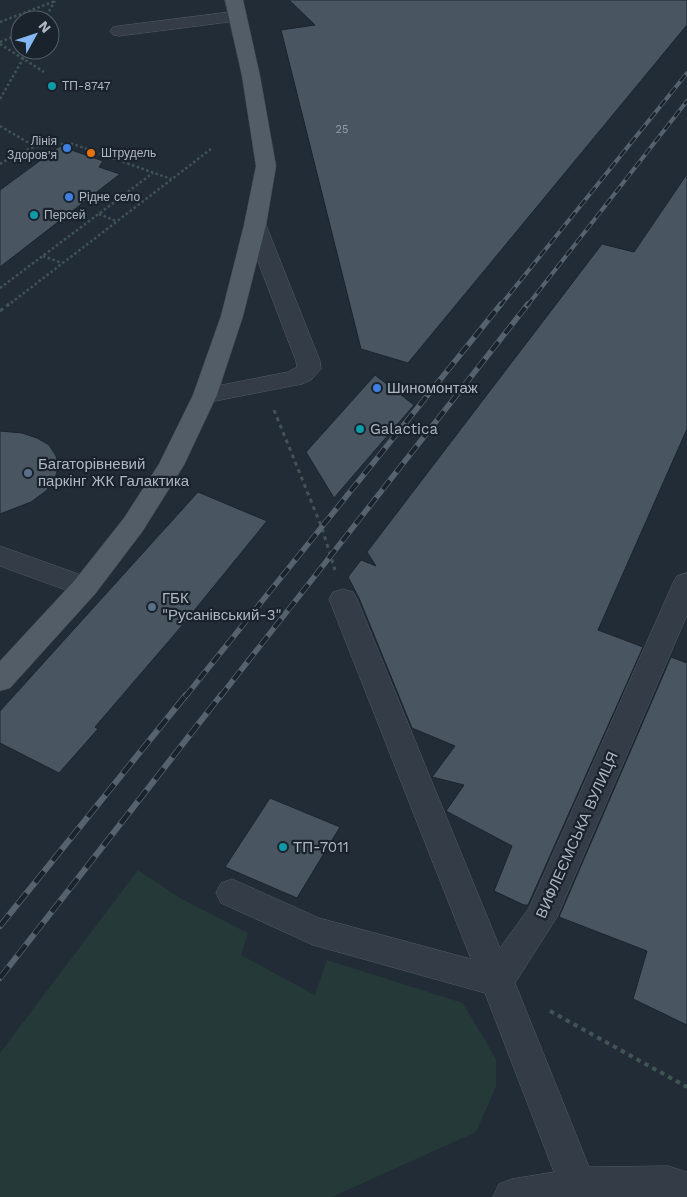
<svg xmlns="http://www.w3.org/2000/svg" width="687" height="1197" font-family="'Work Sans',sans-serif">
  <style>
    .green { fill: #243938 }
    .building { fill: #495662; stroke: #1c242d }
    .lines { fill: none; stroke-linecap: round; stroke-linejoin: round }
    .minor-casing { stroke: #525b65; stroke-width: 1 }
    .major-casing { stroke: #3e4651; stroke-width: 1 }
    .path-far2 { stroke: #405455; stroke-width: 2.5; stroke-dasharray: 2.5 2.5; stroke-linecap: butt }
    .path-far1 { stroke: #405455; stroke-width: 3; stroke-dasharray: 4 4; stroke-linecap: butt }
    .path { stroke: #405455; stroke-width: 4; stroke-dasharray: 4.5 4.5; stroke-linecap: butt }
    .minor { fill: #343d47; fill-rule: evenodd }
    .major { fill: #525d67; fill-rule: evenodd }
    .rail-far2-casing { stroke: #56626e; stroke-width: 4 }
    .rail-far1-casing { stroke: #56626e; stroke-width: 5.5 }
    .rail-casing { stroke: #56626e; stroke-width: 6 }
    .rail-far2 { stroke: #1a222b; stroke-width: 2.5; stroke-dasharray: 8; stroke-linecap: butt }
    .rail-far1 { stroke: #1a222b; stroke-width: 4; stroke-dasharray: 11; stroke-linecap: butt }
    .rail { stroke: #1a222b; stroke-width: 4.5; stroke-dasharray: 14; stroke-linecap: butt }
    .culture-dot { fill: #0f9aa8; stroke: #1a222b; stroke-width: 2 }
    .shop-dot { fill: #3f7fe0; stroke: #1a222b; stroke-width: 2 }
    .food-dot { fill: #e8710a; stroke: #1a222b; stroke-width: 2 }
    .service-dot { fill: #5c6f8a; stroke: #1a222b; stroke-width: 2 }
    .labels { text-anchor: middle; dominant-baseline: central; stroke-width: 4.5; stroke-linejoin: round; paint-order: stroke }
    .far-number-label { font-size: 11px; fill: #95a0ac }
    .far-poi-label { font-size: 12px; fill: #aeb8c4; stroke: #1a222b; text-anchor: start }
    .poi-label { font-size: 15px; fill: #aeb8c4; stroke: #1a222b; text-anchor: start }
    .street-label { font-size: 15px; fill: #aeb8c4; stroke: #1a222b }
  </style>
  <rect width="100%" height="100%" fill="#212c36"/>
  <polygon class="green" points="138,870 180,898 248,933 241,955 315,995 327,960 463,1003 496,1059 496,1087 476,1132 332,1197 0,1197 0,1053"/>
  <g class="building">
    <polygon points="289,0 687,0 687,25 408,363 361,349 281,30 315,25"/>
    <polygon points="60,146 103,161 99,167 120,174 0,267 0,190"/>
    <polygon points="687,174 687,429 598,630 643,647 528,905 524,905 494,891 512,846 446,811 464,785 432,777 455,746 412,728 359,598 348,577 361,560 376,566 367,552 602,244 634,252"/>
    <polygon points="375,375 414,405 334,498 306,452"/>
    <polygon points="0,431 22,433 37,438 49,445 56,456 58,467 55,479 46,491 31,502 0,514"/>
    <polygon points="198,492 267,521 180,628 95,727 98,729 59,773 0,743 0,711"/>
    <polygon points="671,657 687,663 687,1025 633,999 647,951 559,917"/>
    <polygon points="270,798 340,827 297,898 225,867"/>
  </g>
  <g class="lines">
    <g class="minor-casing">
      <g id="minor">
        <polygon points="238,11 244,12 247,16 244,20 119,36 113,35 110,31 113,27 119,26"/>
        <polygon points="255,219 263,220 266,225 320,361 321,369 311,380 302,384 205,403 196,400 193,395 196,390 288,372 297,367 296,361 244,225 247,220"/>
        <polygon points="0,546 95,580 99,587 95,594 85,597 0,566"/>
        <polygon points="687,573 687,615 557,917 515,983 589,1167 668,1166 687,1172 687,1197 493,1197 499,1184 512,1179 554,1172 485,993 313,945 221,903 216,893 221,883 232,879 319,918 471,959 329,599 333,592 343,589 353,592 357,599 500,948 529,908 673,583 677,576"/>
      </g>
    </g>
    <g class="major-casing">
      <polygon id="major" points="225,0 243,0 260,76 276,166 266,225 243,316 217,395 184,465 142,532 95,594 10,688 0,691 0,661 75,580 124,518 159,464 193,395 221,316 244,225 256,166 242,76"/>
    </g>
    <g class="path-far2">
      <polyline points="44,20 55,1"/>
      <polyline points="0,22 55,1"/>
      <polyline points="0,42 20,34"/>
      <polyline points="0,44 44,72"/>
      <polyline points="0,99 28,50"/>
      <polyline points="0,126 34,146"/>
      <polyline points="0,164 17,154 34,147 53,144 73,144 171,179"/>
      <polyline points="99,214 116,221"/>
      <polyline points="43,256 62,263"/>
      <polyline points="0,288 153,173"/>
      <polyline points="7,306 211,149"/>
    </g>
    <g class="path-far1">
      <polyline points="0,311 9,304"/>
      <polyline points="274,410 322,528 335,570"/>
    </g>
    <polyline class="path" points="550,1011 687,1087"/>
    <use href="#minor" class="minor"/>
    <use href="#major" class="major"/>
    <g class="rail-far2-casing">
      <g id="rail-far2">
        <polyline points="500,306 687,73"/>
        <polyline points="527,306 687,101"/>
      </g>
    </g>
    <g class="rail-far1-casing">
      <g id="rail-far1">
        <polyline points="185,697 501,304"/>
        <polyline points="220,697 528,304"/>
      </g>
    </g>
    <g class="rail-casing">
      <g id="rail">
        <polyline points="0,926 186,695"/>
        <polyline points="0,978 221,695"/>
      </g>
    </g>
    <use href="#rail-far2" class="rail-far2"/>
    <use href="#rail-far1" class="rail-far1"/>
    <use href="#rail" class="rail"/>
  </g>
  <g class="culture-dot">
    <circle cx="52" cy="86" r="5"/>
    <circle cx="34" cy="215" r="5"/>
    <circle cx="360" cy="429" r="5"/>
    <circle cx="283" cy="847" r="5"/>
  </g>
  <g class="shop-dot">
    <circle cx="67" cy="148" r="5"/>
    <circle cx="69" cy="197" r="5"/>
    <circle cx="377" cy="388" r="5"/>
  </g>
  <circle class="food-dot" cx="91" cy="153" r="5"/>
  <g class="service-dot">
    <circle cx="28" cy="473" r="5"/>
    <circle cx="152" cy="607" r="5"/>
  </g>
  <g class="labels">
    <g class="far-number-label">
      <text x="342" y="129">25</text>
    </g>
    <g class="far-poi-label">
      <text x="62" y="86">ТП-8747</text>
      <text x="57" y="141" text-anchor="end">Лінія<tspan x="57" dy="14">Здоров'я</tspan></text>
      <text x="101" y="153">Штрудель</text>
      <text x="79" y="197">Рідне село</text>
      <text x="44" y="215">Персей</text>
    </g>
    <g class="poi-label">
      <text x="387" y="388">Шиномонтаж</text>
      <text x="370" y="429">Galactica</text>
      <text x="38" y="464">Багаторівневий<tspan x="38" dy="17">паркінг ЖК Галактика</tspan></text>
      <text x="162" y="598">ГБК<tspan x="162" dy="17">"Русанівський-3"</tspan></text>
      <text x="293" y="847">ТП-7011</text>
    </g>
    <g class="street-label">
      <text transform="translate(577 835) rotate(-66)">ВИФЛЕЄМСЬКА ВУЛИЦЯ</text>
    </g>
  </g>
  <g transform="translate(35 35) rotate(50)"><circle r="24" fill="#1a222b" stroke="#555e68"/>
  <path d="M0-4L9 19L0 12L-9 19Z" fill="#84b7f3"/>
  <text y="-8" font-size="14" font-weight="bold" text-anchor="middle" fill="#aeb8c4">N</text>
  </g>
</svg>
